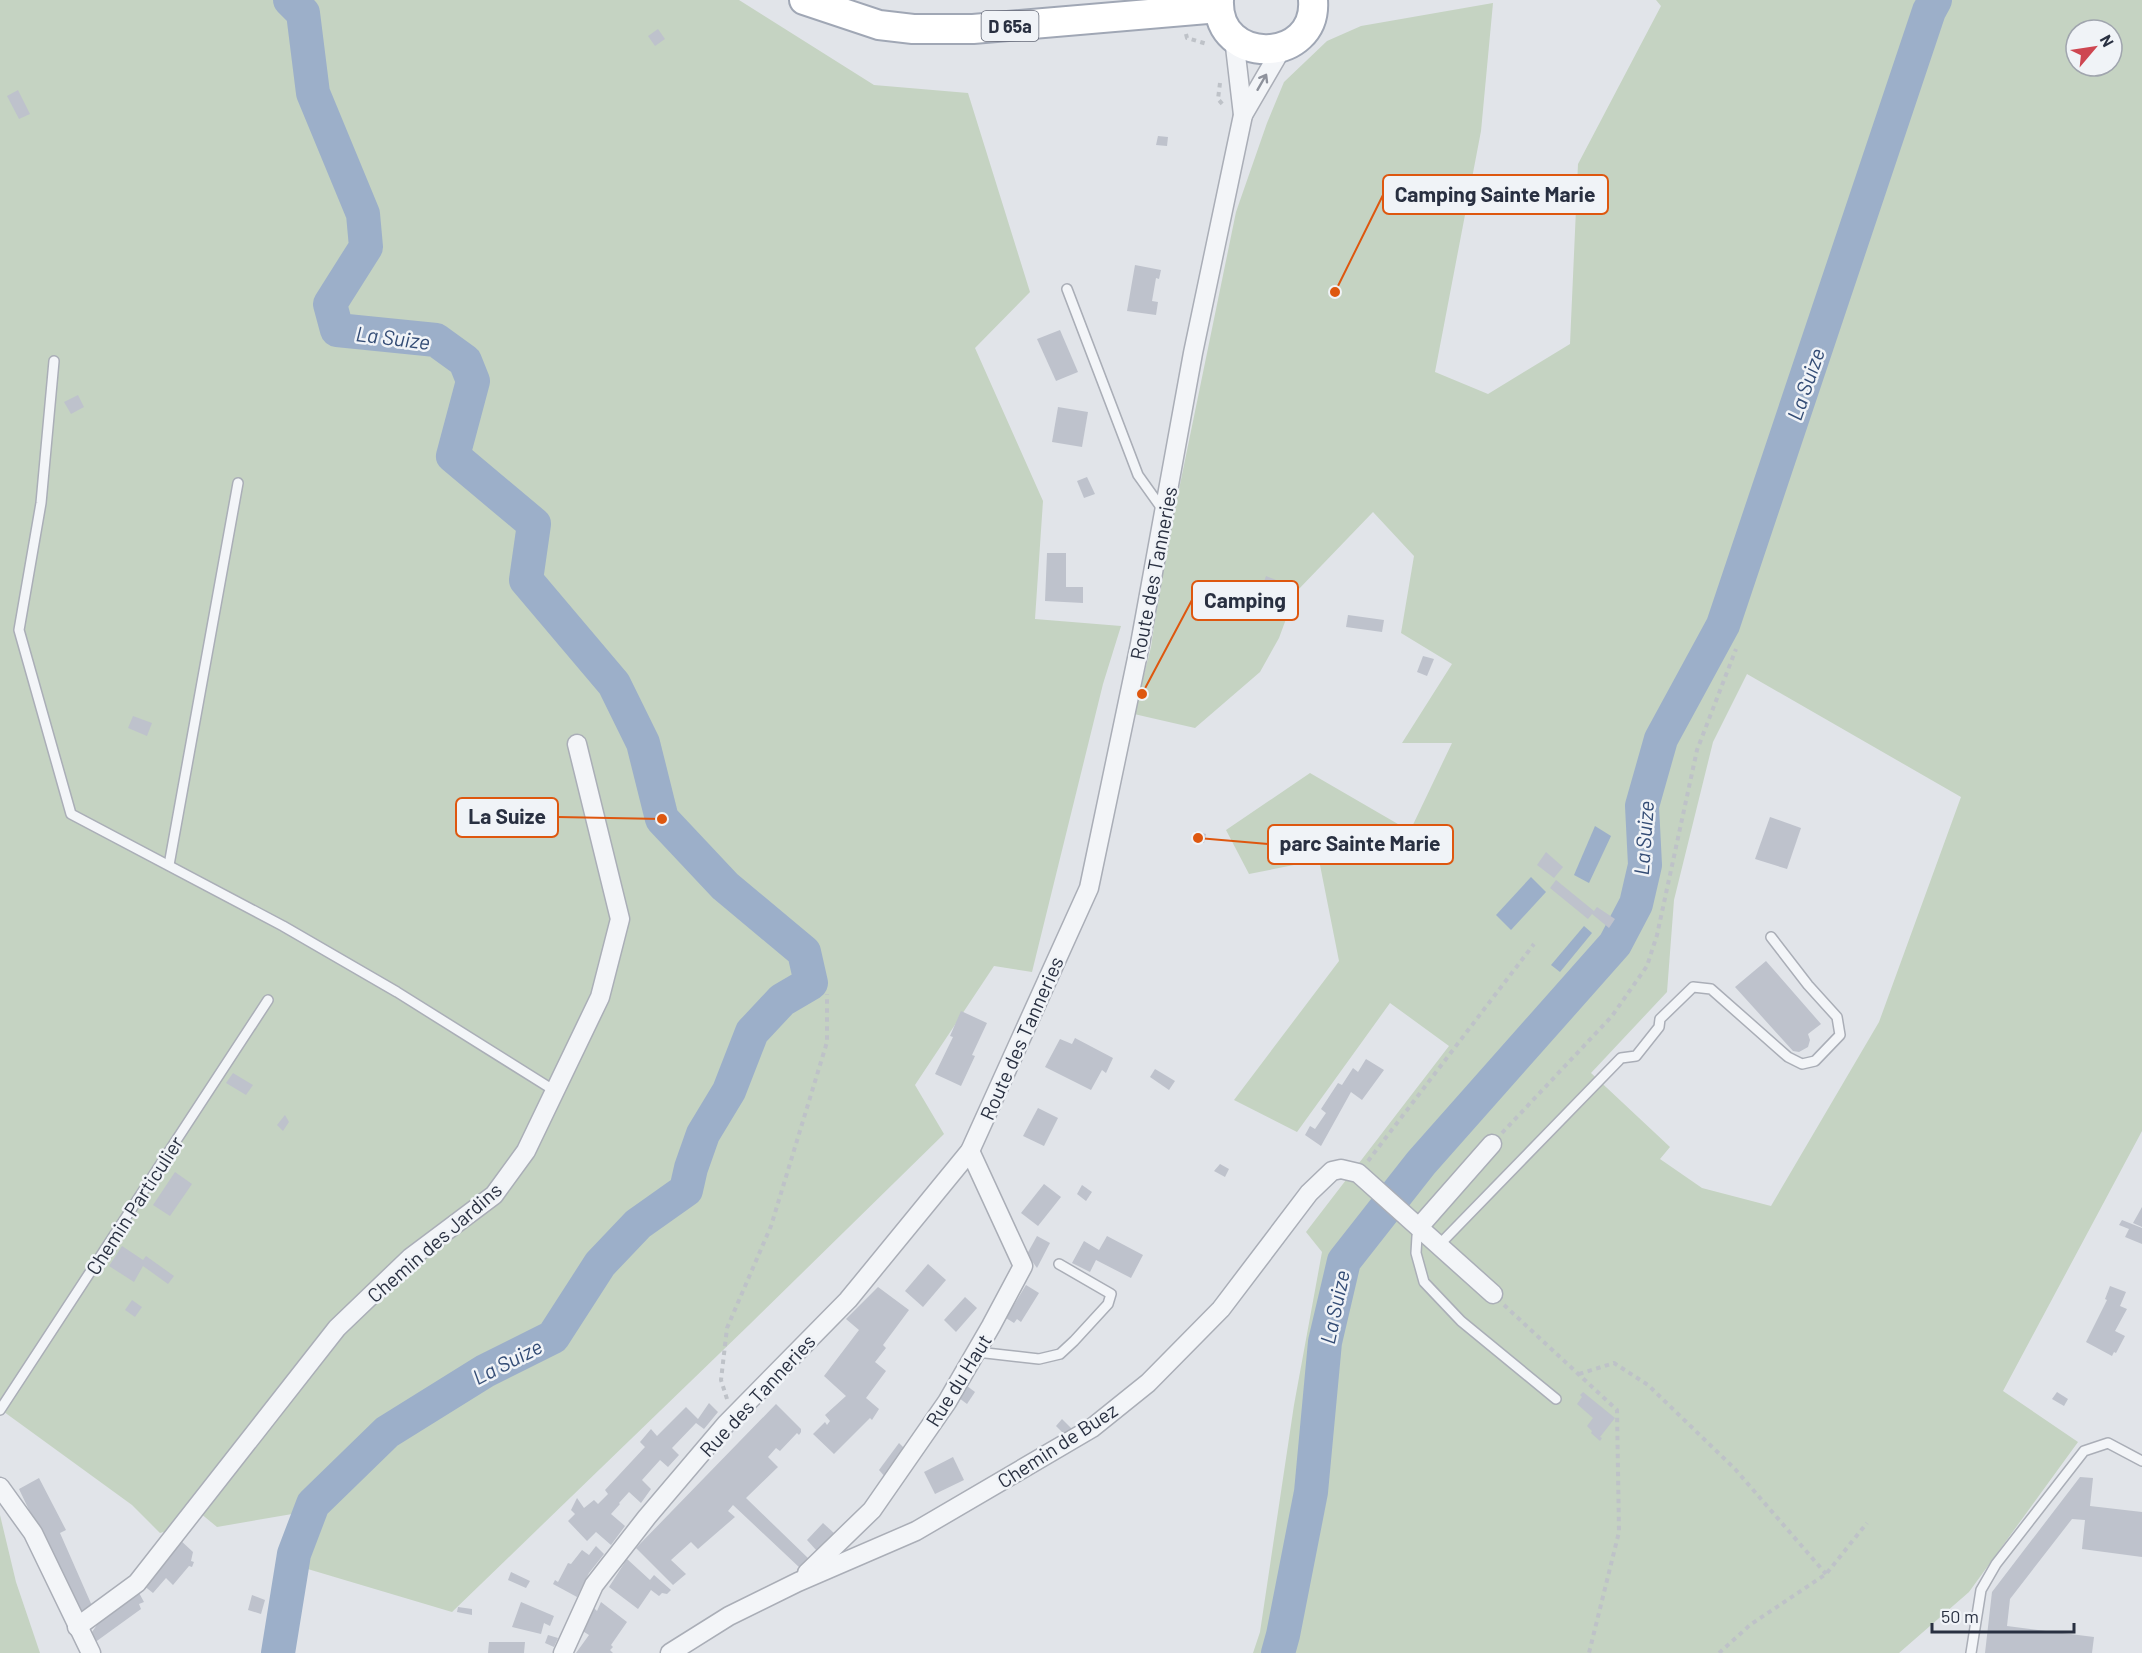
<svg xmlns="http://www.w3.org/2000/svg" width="2142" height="1653" font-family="Barlow,sans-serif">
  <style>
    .green { fill: #c5d3c2; fill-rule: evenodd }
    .water { fill: #9cafc9 }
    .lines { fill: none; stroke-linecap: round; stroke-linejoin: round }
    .river { stroke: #9cafc9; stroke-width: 34 }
    .building { fill: #bec2cc }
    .lane-casing { stroke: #aaaeb7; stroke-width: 12 }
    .street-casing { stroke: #aaaeb7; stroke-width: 21 }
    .primary-casing { stroke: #a0a7b5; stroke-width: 32 }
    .path { stroke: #bec2c8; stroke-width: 4; stroke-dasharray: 4.5 4.5; stroke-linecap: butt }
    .lane { stroke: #f3f5f8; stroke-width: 9 }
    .street { stroke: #f3f5f8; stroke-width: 18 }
    .primary { stroke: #fff; stroke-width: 28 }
    .oneway { stroke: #8e929c }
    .labels { text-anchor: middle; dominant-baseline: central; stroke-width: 5; stroke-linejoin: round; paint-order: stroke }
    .shield { fill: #f0f3f7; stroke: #656a78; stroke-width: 1.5 }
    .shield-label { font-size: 18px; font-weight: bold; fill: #293041 }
    .street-label { font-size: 20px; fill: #293041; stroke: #f0f3f7 }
    .water-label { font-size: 21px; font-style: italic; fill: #334c75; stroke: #f0f3f7 }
    .leader { fill: none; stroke: #de570f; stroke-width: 2 }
    .callout-dot { fill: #de570f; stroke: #f0f3f7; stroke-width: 2 }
    .callout { fill: #f0f3f7; stroke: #de570f; stroke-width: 2 }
    .callout-label { font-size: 21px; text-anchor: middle; font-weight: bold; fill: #293041 }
  </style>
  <rect width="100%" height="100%" fill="#e1e4e9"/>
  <g class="green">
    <polygon points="0,0 739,0 874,85 968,93 1030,292 975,348 1043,501 1035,619 1121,626 1103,684 1032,972 994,966 915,1085 944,1134 749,1325 452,1612 301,1567 314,1517 304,1512 217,1527 188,1503 170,1530 160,1533 132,1505 0,1409"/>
    <path d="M 1656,0 L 2142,0 L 2142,1131 L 2003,1391 L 2078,1442 L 1969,1592 L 1899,1653 L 1253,1653 L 1260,1632 L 1294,1405 L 1322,1252 L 1306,1232 L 1449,1046 L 1390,1003 L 1297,1132 L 1234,1100 L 1339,961 L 1319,860 L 1249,874 L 1226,830 L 1310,773 L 1410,831 L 1452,743 L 1402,743 L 1452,664 L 1401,633 L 1414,556 L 1373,512 L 1296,592 L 1279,638 L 1260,672 L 1195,728 L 1134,714 L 1151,647 L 1162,572 L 1236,212 L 1267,123 L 1284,82 L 1327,41 L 1361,26 L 1493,3 L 1481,131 L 1435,372 L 1488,394 L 1570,344 L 1578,164 L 1661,6 ZM 2076,30 L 2112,30 L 2112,66 L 2076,66 ZM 1747,674 L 1961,797 L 1879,1022 L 1771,1206 L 1702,1188 L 1660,1159 L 1670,1147 L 1591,1073 L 1667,992 L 1674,900 L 1713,742 Z"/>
    <polygon points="0,1515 16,1582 40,1653 0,1653"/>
  </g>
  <g class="water">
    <polygon points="1595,826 1611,836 1589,883 1574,875"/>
    <polygon points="1531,877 1546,892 1511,930 1496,915"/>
    <polygon points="1584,926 1592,933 1560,972 1551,965"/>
  </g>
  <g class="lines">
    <g class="river">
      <polyline points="278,1653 294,1554 313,1504 387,1432 485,1371 553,1337 600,1264 638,1224 686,1190 691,1168 703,1134 729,1091 752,1032 782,1000 811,983 804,952 725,886 662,819 643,743 614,684 526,580 534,524 453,456 473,381 465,361 436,340 337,330 330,304 366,247 363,214 313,93 303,13 290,0"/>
      <polyline points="1278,1653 1283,1635 1311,1492 1325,1342 1344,1261 1421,1163 1615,944 1636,904 1645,865 1642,806 1661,739 1723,625 1929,11 1935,0"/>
    </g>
  </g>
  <g class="building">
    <polygon points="658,29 665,39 655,46 648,36"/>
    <polygon points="18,90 30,114 19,119 7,96"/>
    <polygon points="1158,136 1168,137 1167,146 1156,145"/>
    <polygon points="1135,265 1161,270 1159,279 1156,278 1152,301 1158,302 1156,315 1127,311"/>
    <polygon points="1060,330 1078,372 1056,381 1037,339"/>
    <polygon points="78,395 84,407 71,414 64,402"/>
    <polygon points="1058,407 1088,412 1082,447 1052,442"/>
    <polygon points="1087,477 1095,494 1084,498 1077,481"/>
    <polygon points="1047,553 1066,553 1066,587 1083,587 1083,603 1045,601"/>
    <polygon points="1266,576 1276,580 1271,593 1261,590"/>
    <polygon points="1348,615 1384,620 1382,632 1346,627"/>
    <polygon points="1423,656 1434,659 1427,676 1417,672"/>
    <polygon points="133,716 152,723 147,736 128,728"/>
    <polygon points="1770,817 1801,828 1787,869 1755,859"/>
    <polygon points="1195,831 1206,834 1204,843 1193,841"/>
    <polygon points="1546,852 1563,867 1554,878 1537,865"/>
    <polygon points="1556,880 1594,911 1597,907 1615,919 1609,928 1592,914 1588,919 1550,888"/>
    <polygon points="1766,961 1821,1024 1808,1034 1810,1040 1808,1047 1799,1052 1793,1051 1735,987"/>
    <polygon points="961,1011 987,1023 972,1055 975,1056 961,1086 935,1074 953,1037 950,1036"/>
    <polygon points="1075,1038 1113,1058 1106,1073 1102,1070 1091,1090 1045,1067 1060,1039 1072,1044"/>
    <polygon points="1366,1059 1384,1070 1362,1100 1351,1092 1321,1146 1305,1135 1310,1126 1315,1129 1326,1113 1321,1109 1338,1083 1342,1085 1353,1068 1358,1072"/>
    <polygon points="1155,1069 1175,1081 1169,1090 1150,1077"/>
    <polygon points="233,1073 253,1085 246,1095 226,1083"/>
    <polygon points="1038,1108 1058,1118 1044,1146 1023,1136"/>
    <polygon points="285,1115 289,1122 283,1131 277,1125"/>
    <polygon points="1220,1164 1229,1169 1225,1177 1214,1171"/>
    <polygon points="175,1172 192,1184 170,1216 153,1205"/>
    <polygon points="1044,1184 1061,1197 1038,1226 1021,1213"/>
    <polygon points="1082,1185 1092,1192 1086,1201 1077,1194"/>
    <polygon points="2142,1207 2142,1227 2133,1223"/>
    <polygon points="2122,1220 2142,1228 2142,1244 2125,1237 2129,1229 2119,1225"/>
    <polygon points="1037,1236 1050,1243 1037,1268 1027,1254"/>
    <polygon points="1107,1236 1143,1255 1131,1278 1096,1260 1090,1272 1072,1263 1084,1241 1099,1250"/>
    <polygon points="122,1246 143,1260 146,1256 174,1276 168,1284 143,1266 134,1282 109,1266"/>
    <polygon points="928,1264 946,1280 923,1307 905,1291"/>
    <polygon points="1026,1285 1039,1293 1021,1322 1017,1319 1014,1323 1006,1318"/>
    <polygon points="2110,1286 2126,1292 2120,1306 2127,1309 2115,1331 2125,1336 2116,1353 2114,1352 2112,1356 2086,1342 2107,1300 2105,1299"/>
    <polygon points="878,1287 909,1310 883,1345 886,1348 875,1362 886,1371 866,1398 879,1409 872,1420 870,1418 834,1454 813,1434 825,1422 827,1425 830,1421 825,1415 846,1396 824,1376 859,1330 846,1319"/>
    <polygon points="965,1297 977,1308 956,1332 944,1320"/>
    <polygon points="132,1300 142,1307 135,1317 125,1310"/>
    <polygon points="967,1386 975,1392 967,1404 959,1398"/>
    <polygon points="1583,1392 1615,1418 1600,1437 1602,1438 1600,1441 1591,1433 1592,1431 1587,1426 1593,1418 1577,1404 1582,1397 1580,1395"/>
    <polygon points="2057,1392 2068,1399 2064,1406 2052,1399"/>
    <polygon points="709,1403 718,1412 704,1429 696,1423 672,1448 679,1455 668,1467 660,1460 642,1480 651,1489 641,1503 629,1492 619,1503 620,1504 611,1514 625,1526 611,1545 596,1532 587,1541 568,1521 575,1514 571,1510 577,1498 584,1508 594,1500 598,1504 608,1494 605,1490 645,1447 640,1442 651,1429 657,1436 686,1407 698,1419"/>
    <polygon points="776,1404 801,1429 801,1432 799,1435 797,1433 780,1451 776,1448 768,1457 778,1467 746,1498 809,1559 800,1568 733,1505 728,1511 735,1517 698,1549 691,1542 671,1560 686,1574 673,1585 636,1548"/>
    <polygon points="1062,1419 1072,1429 1065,1435 1056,1426"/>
    <polygon points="899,1443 906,1450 886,1478 879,1470"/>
    <polygon points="953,1457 964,1480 935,1494 924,1472"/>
    <polygon points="2080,1477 2093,1478 2090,1506 2142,1512 2142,1557 2082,1549 2085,1520 2072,1519 2010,1599 2007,1626 2094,1637 2092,1653 1985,1653 1992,1592"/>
    <polygon points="39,1478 66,1530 60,1533 93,1608 77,1611 19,1489"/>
    <polygon points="823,1523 835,1534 817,1551 807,1540"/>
    <polygon points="179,1539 193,1552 191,1561 194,1562 192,1567 189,1566 173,1585 166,1578 153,1593 143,1585"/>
    <polygon points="596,1546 604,1554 589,1573 577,1597 553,1584 555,1580 558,1582 568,1563 571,1564 582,1550 589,1555"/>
    <polygon points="627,1559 650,1580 654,1575 671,1590 667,1594 662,1593 659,1596 651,1590 638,1609 609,1587"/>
    <polygon points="511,1572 530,1581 526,1588 508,1580"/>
    <polygon points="138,1591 144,1602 139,1604 141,1609 94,1643 91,1637 92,1632 106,1612"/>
    <polygon points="252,1595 265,1600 261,1614 248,1610"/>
    <polygon points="521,1602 554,1616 550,1626 544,1623 541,1634 512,1627"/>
    <polygon points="601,1602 627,1622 611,1645 613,1647 610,1650 613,1653 576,1653 589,1635 581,1630 594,1608 597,1611"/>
    <polygon points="458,1607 472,1609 472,1615 457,1612"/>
    <polygon points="548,1635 558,1638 554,1647 545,1643"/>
    <polygon points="489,1642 525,1642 524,1653 488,1653"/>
  </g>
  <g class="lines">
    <g class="lane-casing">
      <g id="lane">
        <polyline points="1067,289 1138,475 1163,510"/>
        <polyline points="54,361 41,503 19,630 71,814 283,926 397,992 555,1091"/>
        <polyline points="169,865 238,483"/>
        <polyline points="1419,1228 1417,1236 1416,1253 1424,1282 1461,1321 1556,1399"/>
        <polyline points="1439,1245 1621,1058 1636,1056 1659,1027 1660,1019 1693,987 1711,989 1788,1057 1802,1064 1815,1061 1840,1035 1837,1017 1808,985 1771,937"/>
        <polyline points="977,1352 1039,1359 1060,1354 1074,1341 1108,1304 1111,1294 1059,1264"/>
        <polyline points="0,1410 268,1000"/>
        <polyline points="1971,1653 1981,1590 1996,1564 2084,1451 2108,1443 2142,1461"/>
      </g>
    </g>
    <g class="street-casing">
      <g id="street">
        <polyline points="1243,115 1282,48"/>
        <polyline points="1419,1227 1492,1144"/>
        <polyline points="0,1487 33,1533 91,1653"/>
        <polyline points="807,1573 872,1510 947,1402 991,1326 1023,1266 970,1151"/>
        <polyline points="77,1627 137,1583 337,1328 410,1258 494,1195 526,1151 600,997 620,919 577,744"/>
        <polyline points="563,1653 594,1585 647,1517 726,1424 848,1300 970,1151 1089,888 1140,644 1193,353 1243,115 1234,38"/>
        <polyline points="670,1653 729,1616 798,1582 916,1531 1092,1428 1148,1383 1221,1309 1309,1193 1332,1171 1341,1169 1358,1173 1493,1294"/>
      </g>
    </g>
    <g class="primary-casing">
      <g id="primary">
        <polyline points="804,0 879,25 913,29 973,29 1219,8"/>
        <path d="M 1219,0 C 1216,67 1318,64 1313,0"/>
      </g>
    </g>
    <g class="path">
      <polyline points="1186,34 1187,38 1207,44"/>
      <polyline points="1220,83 1218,99 1224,106"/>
      <polyline points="1502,1133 1612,1016 1647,966 1657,935 1697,750 1736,649"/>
      <polyline points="1368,1161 1534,944"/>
      <polyline points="1504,1305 1617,1410 1619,1532 1589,1653"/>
      <polyline points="1579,1374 1614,1363 1648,1385 1735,1469 1826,1574"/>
      <polyline points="727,1399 721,1380 727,1328 771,1226 827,1042 827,994"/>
      <polyline points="1719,1653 1750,1625 1826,1574 1867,1523"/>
    </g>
    <use href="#lane" class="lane"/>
    <use href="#street" class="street"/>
    <use href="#primary" class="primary"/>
  </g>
  <defs><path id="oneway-shaft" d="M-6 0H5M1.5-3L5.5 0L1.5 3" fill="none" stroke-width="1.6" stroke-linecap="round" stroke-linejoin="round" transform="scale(1.5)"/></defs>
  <use class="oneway" href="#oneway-shaft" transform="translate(1262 82) rotate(-60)"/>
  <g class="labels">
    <rect class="shield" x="981.5" y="11" width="57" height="30" rx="4.5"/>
    <g class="shield-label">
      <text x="1010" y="26">D 65a</text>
    </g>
    <g class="street-label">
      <text transform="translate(1153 573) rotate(-79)">Route des Tanneries</text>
      <text transform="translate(1021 1038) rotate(-66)">Route des Tanneries</text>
      <text transform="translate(134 1205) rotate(-57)">Chemin Particulier</text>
      <text transform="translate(434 1242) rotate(-41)">Chemin des Jardins</text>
      <text transform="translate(958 1380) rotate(-58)">Rue du Haut</text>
      <text transform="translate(757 1395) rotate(-47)">Rue des Tanneries</text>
      <text transform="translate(1057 1445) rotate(-33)">Chemin de Buez</text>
    </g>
    <g class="water-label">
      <text transform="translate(393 337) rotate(7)">La Suize</text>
      <text transform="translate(1805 384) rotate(-71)">La Suize</text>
      <text transform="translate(1643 838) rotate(-86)">La Suize</text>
      <text transform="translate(1334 1307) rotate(-78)">La Suize</text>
      <text transform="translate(507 1361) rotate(-27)">La Suize</text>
    </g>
  </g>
  <path class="leader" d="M1335 292L1383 195M1142 694L1192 600M662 819L558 817M1198 838L1268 844"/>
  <g class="callout-dot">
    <circle cx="1335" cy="292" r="6"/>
    <circle cx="1142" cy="694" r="6"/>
    <circle cx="662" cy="819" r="6"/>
    <circle cx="1198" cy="838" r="6"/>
  </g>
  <g class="callout">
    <rect x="1383" y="175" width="225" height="39" rx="6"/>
    <rect x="1192" y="581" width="106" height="39" rx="6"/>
    <rect x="456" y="798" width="102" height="39" rx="6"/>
    <rect x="1268" y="825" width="185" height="39" rx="6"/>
  </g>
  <g class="callout-label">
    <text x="1495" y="202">Camping Sainte Marie</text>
    <text x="1245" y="608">Camping</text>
    <text x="507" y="824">La Suize</text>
    <text x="1360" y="851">parc Sainte Marie</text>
  </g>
  <g transform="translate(2094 48) rotate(61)"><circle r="28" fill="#f0f3f7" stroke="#a0a5ae" stroke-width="1.5"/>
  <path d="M0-4.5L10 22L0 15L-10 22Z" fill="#ce4651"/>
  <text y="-9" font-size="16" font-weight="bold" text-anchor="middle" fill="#293041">N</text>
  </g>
  <path d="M1932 1623v9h142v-9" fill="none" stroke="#293041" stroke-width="3"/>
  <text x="1941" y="1623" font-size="18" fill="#293041" stroke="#f0f3f7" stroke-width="4.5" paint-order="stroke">50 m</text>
</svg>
